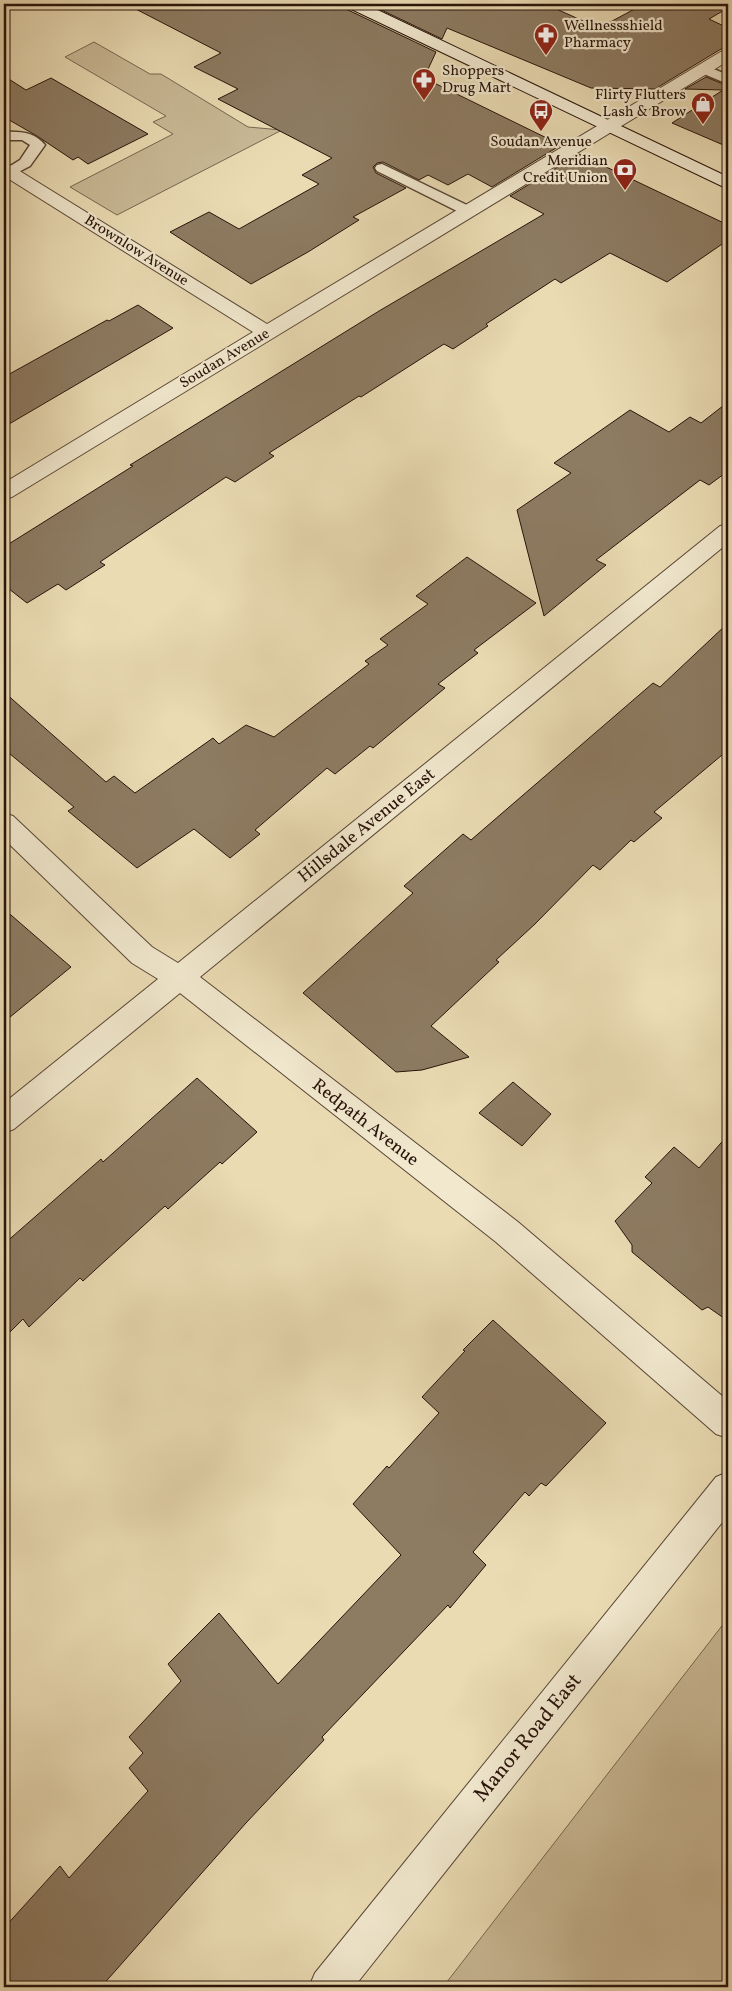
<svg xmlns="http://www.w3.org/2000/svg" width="732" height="1991" font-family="Vollkorn,serif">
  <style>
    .green { fill: #c9b996; stroke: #786650 }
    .building { fill: #8d7b62; stroke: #28130a }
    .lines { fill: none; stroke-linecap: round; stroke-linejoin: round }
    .service-casing { stroke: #584534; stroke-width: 3 }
    .minor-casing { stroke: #584534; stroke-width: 2 }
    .secondary-casing { stroke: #28130a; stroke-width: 2 }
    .service { fill: #f1e8ce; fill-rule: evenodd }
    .minor { fill: #f1e8ce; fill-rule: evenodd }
    .secondary { fill: #f1e8ce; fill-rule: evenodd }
    .labels { text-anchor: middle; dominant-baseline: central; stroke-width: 4.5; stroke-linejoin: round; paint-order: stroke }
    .far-poi-label { font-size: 15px; fill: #28130a; stroke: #f1e8ce; text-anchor: start }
    .far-street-label { font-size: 15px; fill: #28130a; stroke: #f1e8ce }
    .street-label { font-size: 18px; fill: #28130a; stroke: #f1e8ce }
    .near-street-label { font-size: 21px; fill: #28130a; stroke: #f1e8ce }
  </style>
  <rect width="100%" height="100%" fill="#eadbb3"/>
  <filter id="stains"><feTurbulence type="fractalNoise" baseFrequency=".004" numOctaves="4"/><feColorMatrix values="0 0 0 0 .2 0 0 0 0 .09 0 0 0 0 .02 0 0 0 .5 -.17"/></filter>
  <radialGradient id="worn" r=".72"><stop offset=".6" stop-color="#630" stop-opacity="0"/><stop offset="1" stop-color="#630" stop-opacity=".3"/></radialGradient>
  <g class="green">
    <polygon points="94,42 150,74 161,74 248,127 282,130 117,215 70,187 173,134 153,122 166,116 65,57"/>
    <polygon points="728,1618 728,1987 443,1987"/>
  </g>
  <g class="building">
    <polygon points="126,4 343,4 346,9 436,52 424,78 561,145 492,187 468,174 448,185 428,175 419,180 383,162 377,163 373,167 376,173 406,188 353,217 359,220 308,252 251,284 170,232 209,212 239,229 319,184 302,175 332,158 218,99 238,89 194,67 221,53"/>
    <polygon points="369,4 545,4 599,28 644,4 728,4 728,8 709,19 728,28 728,47 721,49 655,89 591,88 447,28 442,39"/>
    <polygon points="4,76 26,90 51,78 148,134 88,164 78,157 73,160 37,136 4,117"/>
    <polygon points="706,77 728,86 728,147 672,123 723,90 685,89"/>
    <polygon points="579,154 728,225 728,240 667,282 610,253 561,283 555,279 486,324 488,326 453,349 444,344 361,397 359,396 269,453 274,456 235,482 226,477 100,562 105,565 66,590 58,584 27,603 4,585 4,547 133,466 130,465 379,311 544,214 510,196"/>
    <polygon points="138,305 173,328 4,427 4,377 107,320 109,321"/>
    <polygon points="728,402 728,471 709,485 700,480 596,560 606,565 544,616 517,510 571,473 554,463 630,410 669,432 690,417 701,423"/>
    <polygon points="467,557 536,603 474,650 478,653 438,684 445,688 373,748 370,746 335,774 327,768 255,830 260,834 230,858 194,829 137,868 68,811 74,807 4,749 4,692 106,782 114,776 135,793 213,738 219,744 246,725 274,737 369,664 365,661 388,645 380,639 428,604 416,596"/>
    <polygon points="728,623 728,750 654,812 662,818 634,842 631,840 600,870 593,865 535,924 496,960 499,962 431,1026 469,1057 422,1070 396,1072 303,993 413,893 404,886 463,834 471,840 653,683 660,687"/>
    <polygon points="4,909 71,967 4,1022"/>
    <polygon points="197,1078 257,1132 222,1164 220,1162 168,1209 165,1206 83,1281 80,1278 29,1327 23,1319 4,1338 4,1244 101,1159 103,1162"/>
    <polygon points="513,1082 551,1114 522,1146 479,1113"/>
    <polygon points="728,1135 728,1321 708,1307 702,1310 632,1252 632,1245 615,1221 652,1183 645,1177 674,1147 699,1168"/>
    <polygon points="493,1320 606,1423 546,1486 541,1483 529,1496 525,1492 473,1552 486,1565 450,1608 448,1605 322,1737 324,1740 246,1823 101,1987 4,1987 4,1928 60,1866 69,1878 148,1791 129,1768 143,1753 129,1737 181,1681 168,1664 219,1613 278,1684 401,1555 353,1504 387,1466 389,1468 439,1413 422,1397 465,1351 463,1350"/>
  </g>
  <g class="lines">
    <g class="service-casing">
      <g id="service">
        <polygon points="704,65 728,75 728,84 699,72 697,69 699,66"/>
        <path d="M 4,132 C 19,131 35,132 45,145 L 30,166 L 9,177 L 4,176 L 4,170 L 20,160 L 30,145 L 22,140 L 4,140 Z"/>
        <polygon points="382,164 473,208 475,211 473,214 463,214 377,171 375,168 377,165"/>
      </g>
    </g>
    <g class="minor-casing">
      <g id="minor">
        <polygon points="728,49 728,61 12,497 4,499 4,483 253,332 4,176 4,164 10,165 267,324 722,51"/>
        <polygon points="728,524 728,543 200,977 518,1222 728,1401 728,1438 716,1434 496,1242 180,993 14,1129 4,1133 4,1103 158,979 132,963 4,839 4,813 13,816 152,947 178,963 720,526"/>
        <polygon points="728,1472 728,1515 354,1987 309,1987 315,1973 716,1477"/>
      </g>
    </g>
    <g class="secondary-casing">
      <polygon id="secondary" points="345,4 365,4 728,177 728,189 347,7"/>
    </g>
    <use href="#service" class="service"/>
    <use href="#minor" class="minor"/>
    <use href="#secondary" class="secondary"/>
  </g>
  <defs>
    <g id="pharmacy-pin" transform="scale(1.25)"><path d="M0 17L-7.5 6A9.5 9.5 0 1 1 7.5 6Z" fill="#8f2418" stroke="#f1e8ce"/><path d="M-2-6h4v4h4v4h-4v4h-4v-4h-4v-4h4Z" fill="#fff"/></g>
    <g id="shop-pin" transform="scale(1.25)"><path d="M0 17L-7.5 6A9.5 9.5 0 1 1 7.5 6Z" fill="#8f2418" stroke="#f1e8ce"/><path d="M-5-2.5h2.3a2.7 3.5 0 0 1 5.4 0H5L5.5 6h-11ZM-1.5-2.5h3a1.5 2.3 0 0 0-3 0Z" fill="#fff"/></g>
    <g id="bus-pin" transform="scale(1.25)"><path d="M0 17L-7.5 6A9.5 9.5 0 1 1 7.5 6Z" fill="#8f2418" stroke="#f1e8ce"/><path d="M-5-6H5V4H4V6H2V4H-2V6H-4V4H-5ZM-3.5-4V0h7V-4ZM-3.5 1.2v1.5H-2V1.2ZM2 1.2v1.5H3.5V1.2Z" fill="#fff"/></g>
    <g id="bank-pin" transform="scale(1.25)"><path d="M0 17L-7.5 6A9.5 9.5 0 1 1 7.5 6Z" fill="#8f2418" stroke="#f1e8ce"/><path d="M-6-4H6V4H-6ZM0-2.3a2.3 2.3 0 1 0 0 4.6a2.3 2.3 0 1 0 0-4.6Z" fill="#fff"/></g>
  </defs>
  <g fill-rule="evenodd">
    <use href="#pharmacy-pin" x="546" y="35"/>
    <use href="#pharmacy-pin" x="424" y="80"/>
    <use href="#shop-pin" x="703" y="104"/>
    <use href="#bus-pin" x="541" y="111"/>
    <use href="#bank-pin" x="625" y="170"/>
  </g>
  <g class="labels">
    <g class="far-poi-label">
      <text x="564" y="26">Wellnessshield<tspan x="564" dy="17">Pharmacy</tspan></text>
      <text x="442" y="71">Shoppers<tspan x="442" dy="17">Drug Mart</tspan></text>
      <text x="686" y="95" text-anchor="end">Flirty Flutters<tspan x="686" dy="17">Lash &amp; Brow</tspan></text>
      <text x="541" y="142" text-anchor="middle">Soudan Avenue</text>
      <text x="608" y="161" text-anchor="end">Meridian<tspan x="608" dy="17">Credit Union</tspan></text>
    </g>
    <g class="far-street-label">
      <text transform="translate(136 251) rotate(32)">Brownlow Avenue</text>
      <text transform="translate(225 359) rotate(-31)">Soudan Avenue</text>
    </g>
    <g class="street-label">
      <text transform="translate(367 826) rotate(-39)">Hillsdale Avenue East</text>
      <text transform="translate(365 1123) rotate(38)">Redpath Avenue</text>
    </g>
    <g class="near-street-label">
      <text transform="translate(528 1738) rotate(-51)">Manor Road East</text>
    </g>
  </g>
  <rect width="732" height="1991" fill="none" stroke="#eadbb3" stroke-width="20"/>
  <rect x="5" y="5" width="722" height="1981" fill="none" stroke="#28130a" stroke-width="2.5"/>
  <rect x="10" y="10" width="712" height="1971" fill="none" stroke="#28130a"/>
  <rect width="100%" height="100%" filter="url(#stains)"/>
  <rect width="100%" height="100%" fill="url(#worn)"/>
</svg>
